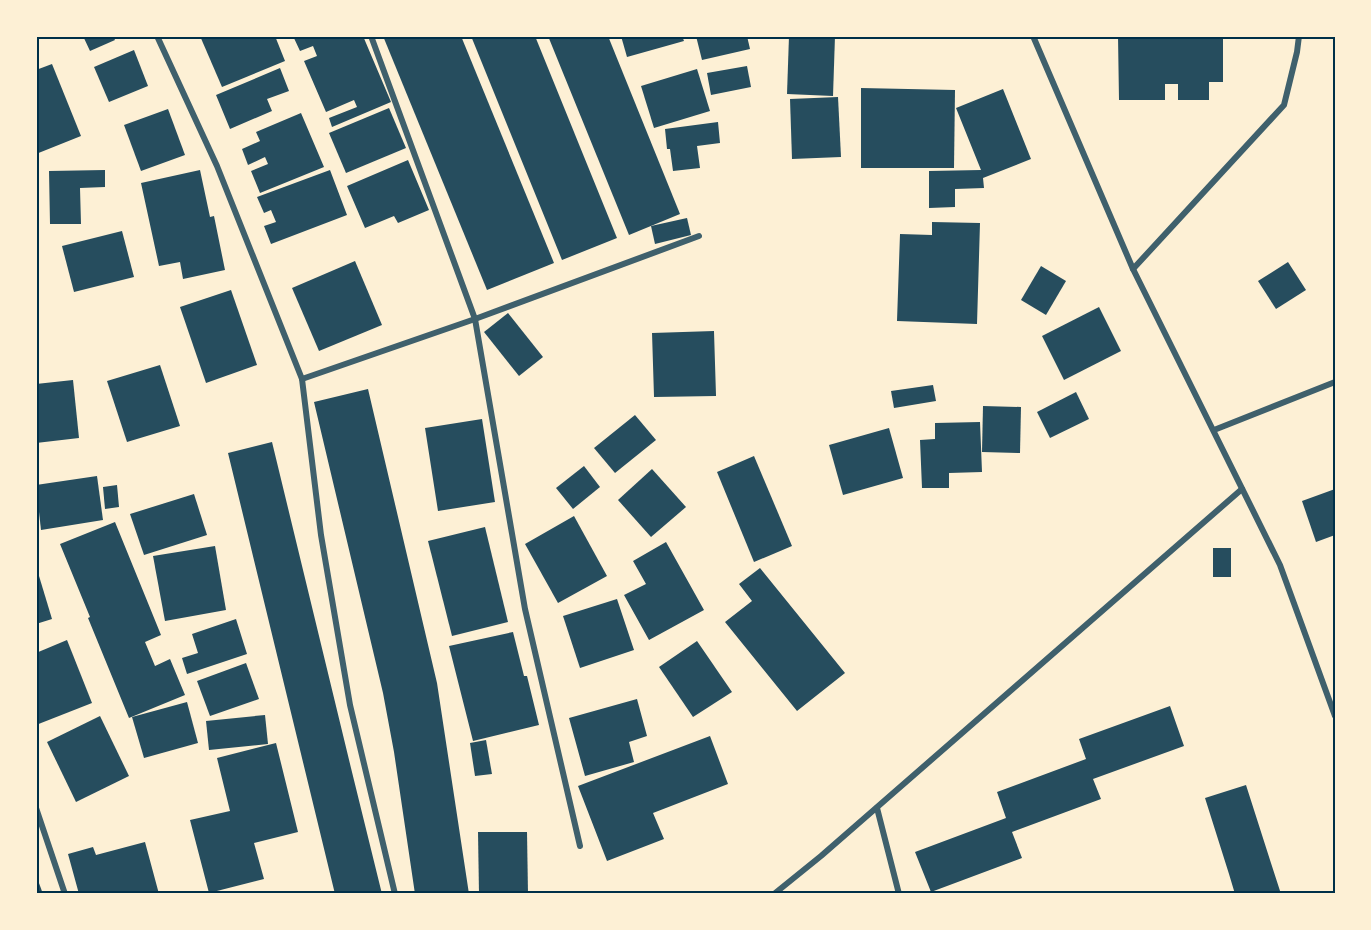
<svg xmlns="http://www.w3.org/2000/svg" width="1371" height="930" font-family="Manrope,sans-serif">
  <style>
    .building { fill: #264d5e }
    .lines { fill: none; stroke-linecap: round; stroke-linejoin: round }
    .minor { stroke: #3f606c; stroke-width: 6 }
    .neatline { fill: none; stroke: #003049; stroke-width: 2 }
  </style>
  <rect width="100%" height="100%" fill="#fdf0d5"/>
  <g class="building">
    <polygon points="83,36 113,36 115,40 90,51"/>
    <polygon points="200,36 275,36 285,61 222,87"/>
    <polygon points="293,36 363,36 391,102 332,127 329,118 357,107 354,100 326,112 304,61 317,56 313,46 300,51"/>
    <polygon points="383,36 461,36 554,263 487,290"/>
    <polygon points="471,36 535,36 617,238 562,260"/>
    <polygon points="548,36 608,36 680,214 629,235"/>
    <polygon points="621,36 682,36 684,41 627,57"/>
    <polygon points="696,36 747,36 750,49 702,60"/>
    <polygon points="789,36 835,36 833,96 787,94"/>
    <polygon points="1118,36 1223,36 1223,82 1209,82 1209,100 1178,100 1178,84 1165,84 1165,100 1119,100"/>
    <polygon points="134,50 148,86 109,102 94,67"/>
    <polygon points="52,64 81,136 36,154 36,70"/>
    <polygon points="747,66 751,87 711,95 707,73"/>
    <polygon points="280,68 289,91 267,99 272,111 230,129 216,95"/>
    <polygon points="697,69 710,111 654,128 641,86"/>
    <polygon points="861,88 955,90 954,168 861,168"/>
    <polygon points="1003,89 1031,159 983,178 984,188 955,189 955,207 929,208 929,171 981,170 956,108"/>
    <polygon points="838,97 841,157 792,159 790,99"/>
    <polygon points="389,108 406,148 346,173 329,133"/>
    <polygon points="168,109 185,155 141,171 124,125"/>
    <polygon points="301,113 324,167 260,193 251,171 268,164 265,157 248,165 242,149 260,141 256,132"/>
    <polygon points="718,122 720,143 697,146 700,168 673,171 670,149 667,149 665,129"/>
    <polygon points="408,160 429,210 398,223 394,216 365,228 347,186"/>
    <polygon points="105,170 105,187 80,188 81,224 50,224 49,171"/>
    <polygon points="200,170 210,217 214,216 225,270 183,279 180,262 159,266 141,183"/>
    <polygon points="330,170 347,215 271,244 264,226 276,222 271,210 264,213 257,197"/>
    <polygon points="687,218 691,235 655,244 651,226"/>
    <polygon points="932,222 980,223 977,324 897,321 900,234 932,235"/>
    <polygon points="122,231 134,277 74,292 62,246"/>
    <polygon points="355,261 382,325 319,351 292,288"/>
    <polygon points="1288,262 1306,290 1276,309 1258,281"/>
    <polygon points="1041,266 1066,281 1046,315 1021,300"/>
    <polygon points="231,290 257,365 206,383 180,307"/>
    <polygon points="1099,307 1121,351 1064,380 1042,336"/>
    <polygon points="508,313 543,357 519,376 484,332"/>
    <polygon points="714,331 716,396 654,397 652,333"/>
    <polygon points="160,365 180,426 127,442 107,381"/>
    <polygon points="73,380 79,438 36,443 36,384"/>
    <polygon points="933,385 936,401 894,408 891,391"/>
    <polygon points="368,389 437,683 469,894 415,894 394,752 383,693 314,402"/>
    <polygon points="1076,392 1089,419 1050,438 1037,412"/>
    <polygon points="983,406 1021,407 1020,453 982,452"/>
    <polygon points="635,415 656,440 615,473 594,448"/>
    <polygon points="482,419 495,502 438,511 425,428"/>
    <polygon points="980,422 982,472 949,473 949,488 922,488 920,440 935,439 935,423"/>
    <polygon points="889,428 903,478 843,495 829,445"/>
    <polygon points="272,442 351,768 382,894 335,894 228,453"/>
    <polygon points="754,456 792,546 754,562 717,472"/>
    <polygon points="584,466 600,487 573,509 556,488"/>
    <polygon points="652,469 686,507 651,537 618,500"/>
    <polygon points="97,476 103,520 41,530 36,485"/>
    <polygon points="117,485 119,507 105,509 103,487"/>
    <polygon points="1335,489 1335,535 1316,542 1302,501"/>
    <polygon points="194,494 207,535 144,555 130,514"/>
    <polygon points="574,516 607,576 558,603 525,544"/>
    <polygon points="115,522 161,635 145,642 155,666 170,659 185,695 129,718 88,618 90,617 60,544"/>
    <polygon points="485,527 508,622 452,636 428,541"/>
    <polygon points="666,542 704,610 649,640 624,595 646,584 633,561"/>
    <polygon points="215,546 226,610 165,621 153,556"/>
    <rect x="1213" y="548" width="18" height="29"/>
    <polygon points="36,566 52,619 36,624"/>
    <polygon points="760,568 845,673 797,711 725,622 752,601 739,584"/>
    <polygon points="617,599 634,650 580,668 563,616"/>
    <polygon points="236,619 247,654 187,674 182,658 198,653 192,634"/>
    <polygon points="513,632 524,676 527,676 539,725 473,741 449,646"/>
    <polygon points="67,640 92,703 36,725 36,653"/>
    <polygon points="697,641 732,692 693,717 659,667"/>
    <polygon points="246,663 259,699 210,716 197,681"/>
    <polygon points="637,699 647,736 629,742 634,762 585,776 569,718"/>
    <polygon points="187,702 198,743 144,758 132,717"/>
    <polygon points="1170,706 1184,746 1093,779 1101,799 1012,832 1022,858 931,892 915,852 1006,818 997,792 1086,759 1079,739"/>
    <polygon points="265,715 268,744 209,750 206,721"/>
    <polygon points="100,716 129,776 76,802 47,742"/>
    <polygon points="710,736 728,784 653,813 664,839 607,861 578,786"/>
    <polygon points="486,740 492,774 475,776 470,743"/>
    <polygon points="276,743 298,832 254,843 264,879 209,893 190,820 230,811 217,758"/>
    <polygon points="1246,785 1270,860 1281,894 1235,894 1229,874 1205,798"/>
    <polygon points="478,832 527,832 528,894 479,894"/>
    <polygon points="145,842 159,894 79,894 68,854 93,847 96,855"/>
    <polygon points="36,876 36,875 43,894 36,894"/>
  </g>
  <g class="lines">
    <g class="minor">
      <polyline points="157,36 217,166 302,379 321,535 350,705 395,894"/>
      <polyline points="371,36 475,319 525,609 580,846"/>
      <polyline points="1033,36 1133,269 1280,565 1335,716"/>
      <polyline points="1133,269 1284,105 1297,52 1299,36"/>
      <polyline points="302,379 475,319 699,236"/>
      <polyline points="1214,430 1335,382"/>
      <polyline points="36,808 65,894"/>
      <polyline points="877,808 899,894"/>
      <polyline points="774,894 821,856 1242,489"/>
    </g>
  </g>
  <rect width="1371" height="930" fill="none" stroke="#fdf0d5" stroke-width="75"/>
  <rect x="38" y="38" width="1296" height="854" class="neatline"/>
</svg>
